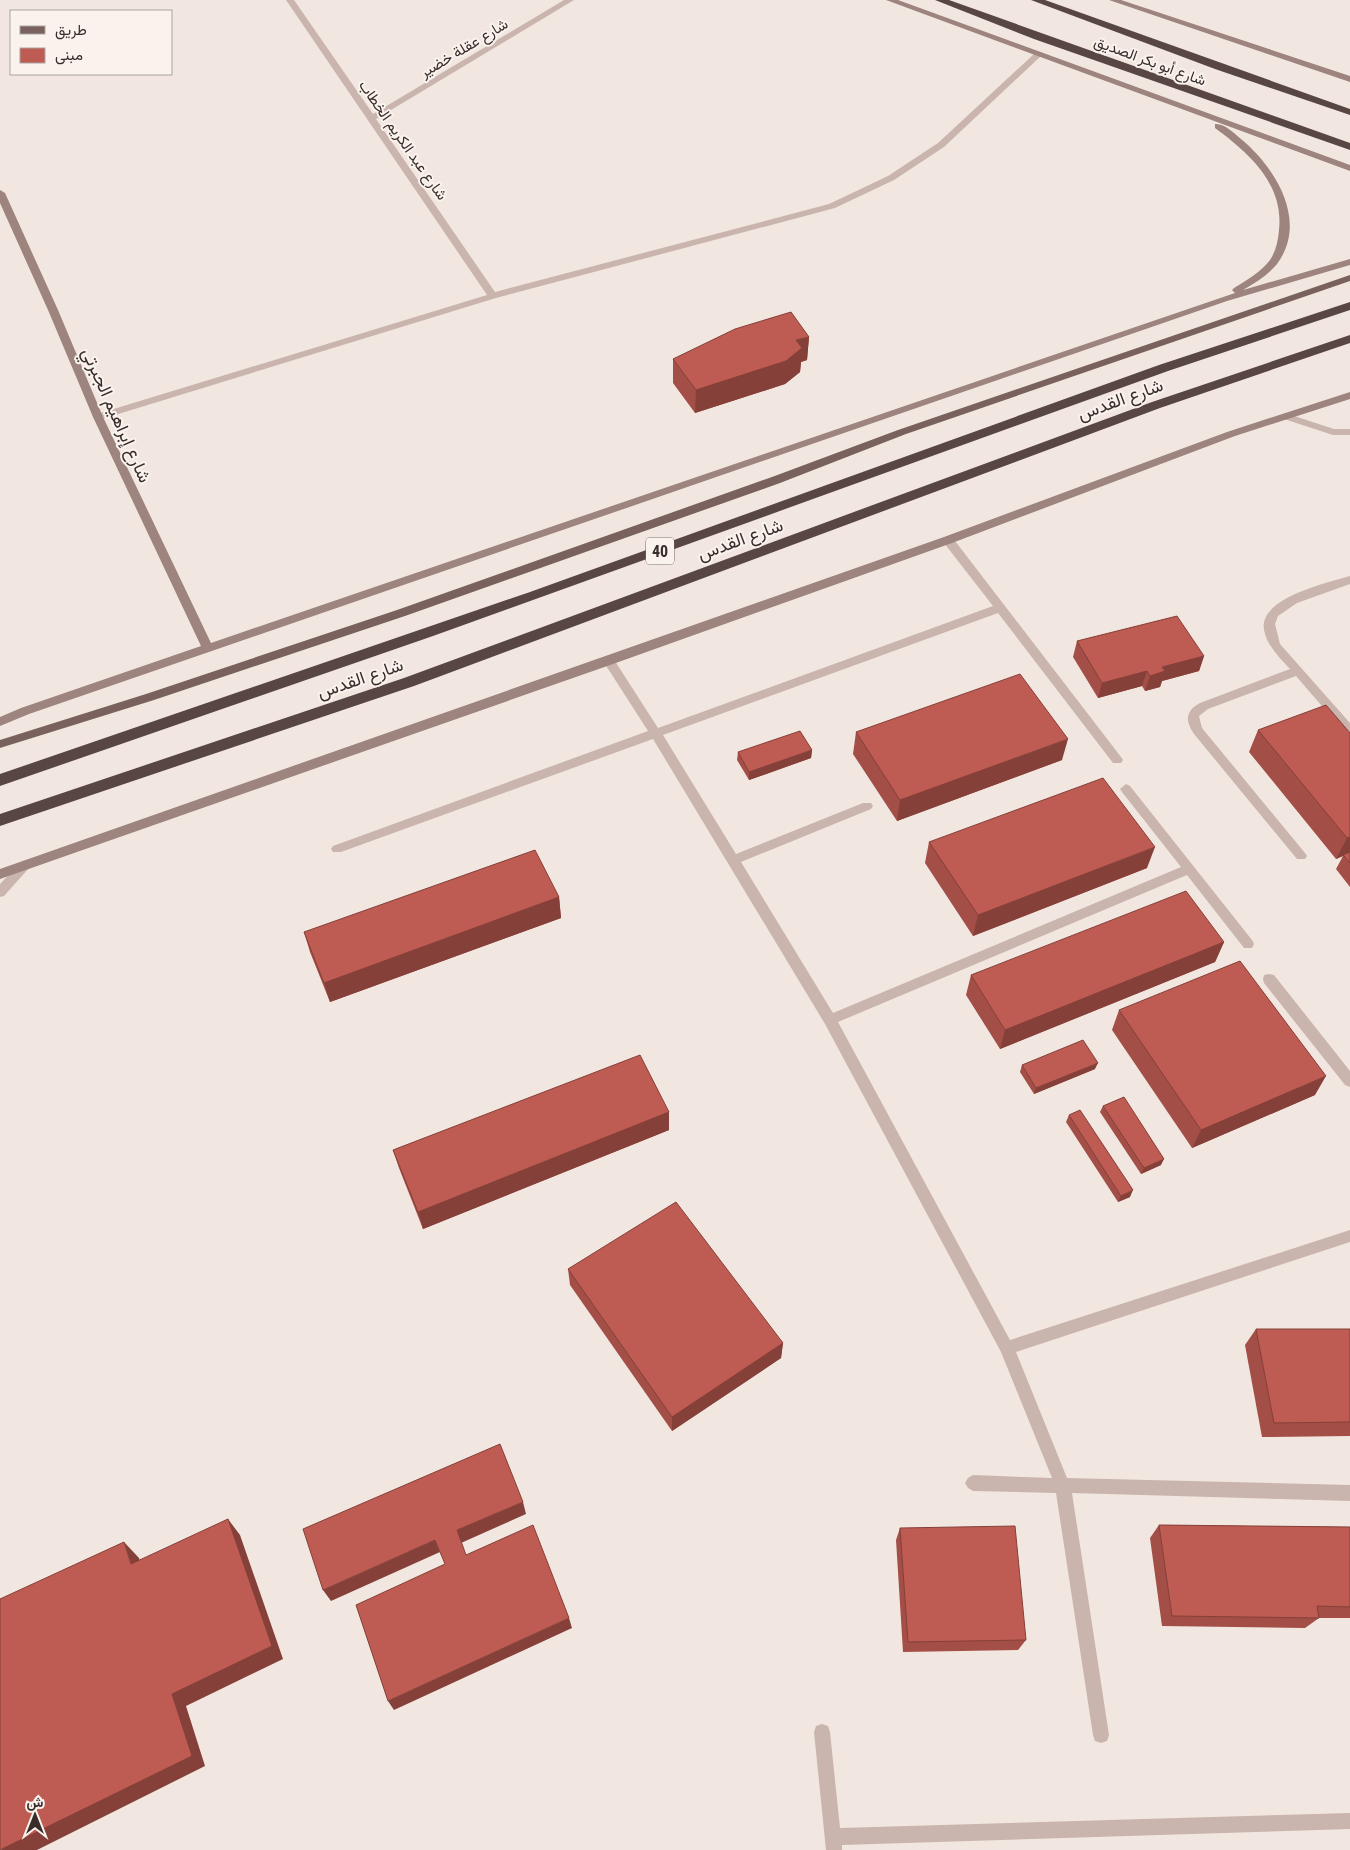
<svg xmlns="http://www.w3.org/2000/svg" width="1350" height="1850" font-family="'Roboto Condensed',Vazirmatn,sans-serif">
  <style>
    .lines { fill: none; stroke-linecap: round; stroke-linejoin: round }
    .lane { fill: #c9b5ad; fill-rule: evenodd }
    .street { fill: #c9b5ad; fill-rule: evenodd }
    .secondary { fill: #9d847e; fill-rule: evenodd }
    .primary { fill: #79625d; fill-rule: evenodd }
    .highway { fill: #584643; fill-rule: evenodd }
    .wall { fill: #a34e47 }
    .shaded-wall { fill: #854039 }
    .building { fill: #be5b52; stroke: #854039 }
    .labels { text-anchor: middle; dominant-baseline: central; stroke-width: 4; stroke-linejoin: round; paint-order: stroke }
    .far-street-label { font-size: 15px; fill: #382d2b; stroke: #f9f2ed }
    .shield { fill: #f9f2ed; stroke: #726865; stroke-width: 1 }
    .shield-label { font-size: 16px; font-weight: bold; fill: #382d2b }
    .street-label { font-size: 18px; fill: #382d2b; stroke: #f9f2ed }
  </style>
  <rect width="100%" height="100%" fill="#f2e7e0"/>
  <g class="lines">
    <g class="lane">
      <polygon points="1285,413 1334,429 1350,429 1350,435 1333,435 1281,418 1280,416"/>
      <polygon points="948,536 952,537 1121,757 1123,760 1121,763 1113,763 998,613 663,735 736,854 863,803 871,803 873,806 871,809 741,862 833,1013 1181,867 1122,792 1120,789 1126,784 1130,786 1252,940 1254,944 1252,948 1244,948 1187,875 838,1022 1010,1340 1350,1230 1350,1242 1016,1352 1067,1478 1350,1485 1350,1501 1072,1493 1109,1735 1107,1741 1101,1743 1095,1741 1093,1735 1056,1493 973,1491 968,1488 965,1483 968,1478 973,1475 1052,1478 1001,1352 825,1024 653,739 341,852 333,852 331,849 333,846 648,731 605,664 603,661 605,658 613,658 658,728 993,606 944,543 943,540"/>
      <path d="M 1350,576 L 1350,584 L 1297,603 L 1278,616 L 1275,624 L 1280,644 L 1350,723 L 1350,735 L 1346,734 L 1296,676 L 1208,709 L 1199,716 L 1202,728 L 1305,853 L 1307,856 L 1305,859 L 1297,859 L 1194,734 C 1185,721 1185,711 1200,703 L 1290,669 C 1280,658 1267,646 1264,630 C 1258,598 1327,583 1350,576 Z"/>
      <polygon points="25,860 29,862 31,865 29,868 4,896 0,897 0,884 21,862"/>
      <polygon points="1269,974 1274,975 1350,1071 1350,1087 1345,1085 1264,983 1263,979 1264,975"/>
      <polygon points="822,1724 828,1726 830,1732 840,1828 1350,1813 1350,1829 842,1845 842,1850 826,1850 814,1732 816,1726"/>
    </g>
    <polygon class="street" points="286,0 294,0 373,114 564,0 574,0 376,119 495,292 829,204 888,176 938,143 1035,53 1042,55 944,147 894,180 835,208 496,298 102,419 94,419 94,415 487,295"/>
    <g class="secondary">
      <polygon points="886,0 898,0 1350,165 1350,171"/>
      <polygon points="1109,0 1121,0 1350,76 1350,82"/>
      <path d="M 1215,124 C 1224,123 1234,133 1241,139 C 1275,167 1309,221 1277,264 C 1268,275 1255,283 1243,290 L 1350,259 L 1350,265 L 1227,301 L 29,714 L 0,726 L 0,717 L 21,708 L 201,646 L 93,417 L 48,310 L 0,203 L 0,190 L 5,193 L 58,310 L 103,417 L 211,643 L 1235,293 L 1232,290 L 1234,288 C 1247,280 1261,272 1270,260 C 1276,251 1278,241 1279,230 C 1284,184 1249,153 1215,128 Z"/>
      <polygon points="1350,392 1350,399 1235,436 952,543 613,664 0,879 0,869 944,537 1227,432"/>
    </g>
    <polygon class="primary" points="1350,275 1350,281 906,434 780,483 405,616 154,700 0,748 0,740 146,694 397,610 772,477 898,430"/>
    <g class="highway">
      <polygon points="935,0 949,0 1350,143 1350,150 1034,39"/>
      <polygon points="1031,0 1045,0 1350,109 1350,115 1215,69"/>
      <polygon points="1350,302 1350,310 1168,371 433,636 0,786 0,774 530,592 1159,365"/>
      <polygon points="1350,335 1350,343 1160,408 414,686 0,826 0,814 404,678 1152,402"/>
    </g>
  </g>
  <g class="wall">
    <polygon points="809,337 807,360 801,362 800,372 785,384 695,413 673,383 673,359"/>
    <polygon points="1077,641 1204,656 1199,671 1162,681 1160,687 1145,691 1142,686 1098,698 1073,657"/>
    <polygon points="1258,730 1350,733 1350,887 1336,869 1343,856 1336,859 1249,752"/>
    <polygon points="856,732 1062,760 897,821 853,754"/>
    <polygon points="812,750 811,758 749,780 737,760 738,752"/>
    <polygon points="929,842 1147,868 973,936 925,863"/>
    <polygon points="559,897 561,918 330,1002 310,952 304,932"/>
    <polygon points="1224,942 1215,962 1000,1049 966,995 971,975"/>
    <polygon points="1119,1010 1315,1095 1192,1148 1112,1030"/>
    <polygon points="1022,1065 1095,1069 1034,1094 1020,1072"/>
    <polygon points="1103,1106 1161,1165 1141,1174 1100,1112"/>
    <polygon points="669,1112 669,1130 423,1229 399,1168 393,1150"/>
    <polygon points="1069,1115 1130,1197 1118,1202 1066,1122"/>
    <polygon points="568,1269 783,1343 781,1358 672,1431 570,1285"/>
    <polygon points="1256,1329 1350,1329 1350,1436 1262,1437 1245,1345"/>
    <polygon points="1159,1525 1350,1527 1350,1618 1319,1618 1305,1628 1162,1626 1150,1538"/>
    <polygon points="900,1528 1026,1640 1018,1650 903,1652 896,1540"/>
  </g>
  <g class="shaded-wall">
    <polygon points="809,337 807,360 801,362 800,372 785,384 695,413 696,390 796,340"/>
    <polygon points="1204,656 1199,671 1162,681 1160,687 1145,691 1150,676 1162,667"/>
    <polygon points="1147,671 1142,686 1098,698 1102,683"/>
    <polygon points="1068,739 1062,760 897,821 900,800"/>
    <polygon points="812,750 811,758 749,780 749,772"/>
    <polygon points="1350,837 1350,853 1343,855 1343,856 1336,859 1347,838"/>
    <polygon points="1155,847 1147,868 973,936 978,915"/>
    <polygon points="559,897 561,918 330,1002 324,983"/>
    <polygon points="1224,942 1215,962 1000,1049 1005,1030"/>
    <polygon points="1098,1063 1095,1069 1034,1094 1036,1088"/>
    <polygon points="1326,1076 1315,1095 1192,1148 1201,1130"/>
    <polygon points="669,1112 669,1130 423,1229 418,1212"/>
    <polygon points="1164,1159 1161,1165 1141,1174 1144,1168"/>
    <polygon points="1133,1190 1130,1197 1118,1202 1121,1196"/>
    <polygon points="783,1343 781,1358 672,1431 672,1417"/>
    <polygon points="523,1502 526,1514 461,1543 457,1530"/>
    <polygon points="228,1519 240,1535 283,1659 186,1706 205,1766 37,1850 1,1850 172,1694"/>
    <polygon points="435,1540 440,1552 331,1601 323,1590"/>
    <polygon points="124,1542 139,1558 145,1579 131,1564"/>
    <polygon points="569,1618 572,1628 394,1710 388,1701"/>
  </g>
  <g class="building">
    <polygon points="791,312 809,337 796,340 802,348 786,361 696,390 673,359 735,329"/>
    <polygon points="1177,616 1204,656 1162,667 1165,671 1150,676 1147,671 1102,683 1077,641"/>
    <polygon points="1020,674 1068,739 900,800 856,732"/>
    <polygon points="1326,705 1350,733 1350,837 1347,838 1258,730"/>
    <polygon points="800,731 812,750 749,772 738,752"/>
    <polygon points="1103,778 1155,847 978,915 929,842"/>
    <polygon points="535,850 559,897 324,983 304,932"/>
    <polygon points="1350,852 1350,863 1343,855"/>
    <polygon points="1186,891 1224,942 1005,1030 971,975"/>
    <polygon points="1240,961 1326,1076 1201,1130 1119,1010"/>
    <polygon points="1083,1040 1098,1063 1036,1088 1022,1065"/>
    <polygon points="640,1055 669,1112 418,1212 393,1150"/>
    <polygon points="1124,1097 1164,1159 1144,1168 1103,1106"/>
    <polygon points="1080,1110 1133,1190 1121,1196 1069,1115"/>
    <polygon points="676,1202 783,1343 672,1417 568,1269"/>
    <polygon points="1256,1329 1350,1329 1350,1422 1274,1423"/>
    <polygon points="500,1444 523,1502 457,1530 466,1555 533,1525 569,1618 388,1701 356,1605 445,1564 435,1540 323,1590 303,1529"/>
    <polygon points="228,1519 272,1646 172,1694 192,1756 0,1850 0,1599 124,1542 131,1564"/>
    <polygon points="1159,1525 1350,1527 1350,1607 1317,1606 1319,1618 1172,1616"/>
    <polygon points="1015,1526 1026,1640 908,1642 900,1528"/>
  </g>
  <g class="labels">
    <g class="far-street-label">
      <text transform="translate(464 48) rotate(-31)">شارع عقلة خضير</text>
      <text transform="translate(1150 61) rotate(20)">شارع أبو بكر الصديق</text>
      <text transform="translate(403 140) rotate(55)">شارع عبد الكريم الخطاب</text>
    </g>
    <rect class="shield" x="646" y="537.5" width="28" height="27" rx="4"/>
    <g class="shield-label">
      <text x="660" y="551">40</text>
    </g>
    <g class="street-label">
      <text transform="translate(1120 399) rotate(-20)">شارع القدس</text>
      <text transform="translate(117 415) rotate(66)">شارع إبراهيم الجبرتي</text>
      <text transform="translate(740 539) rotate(-20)">شارع القدس</text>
      <text transform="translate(360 678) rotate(-19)">شارع القدس</text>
    </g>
  </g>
  <rect x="10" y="10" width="162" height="65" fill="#f9f2ed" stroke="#aca39f"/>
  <rect x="20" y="26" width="25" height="8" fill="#79625d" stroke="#aca39f"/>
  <text x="55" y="35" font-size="15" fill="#382d2b">طريق</text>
  <rect x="20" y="48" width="25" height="15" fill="#be5b52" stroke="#aca39f"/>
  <text x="55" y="60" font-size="15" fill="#382d2b">مبنى</text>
  <g transform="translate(35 1815)" stroke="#f9f2ed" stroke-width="4" paint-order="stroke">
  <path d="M0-4L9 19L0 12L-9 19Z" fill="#382d2b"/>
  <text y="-8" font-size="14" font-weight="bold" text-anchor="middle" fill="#382d2b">ش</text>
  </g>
</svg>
